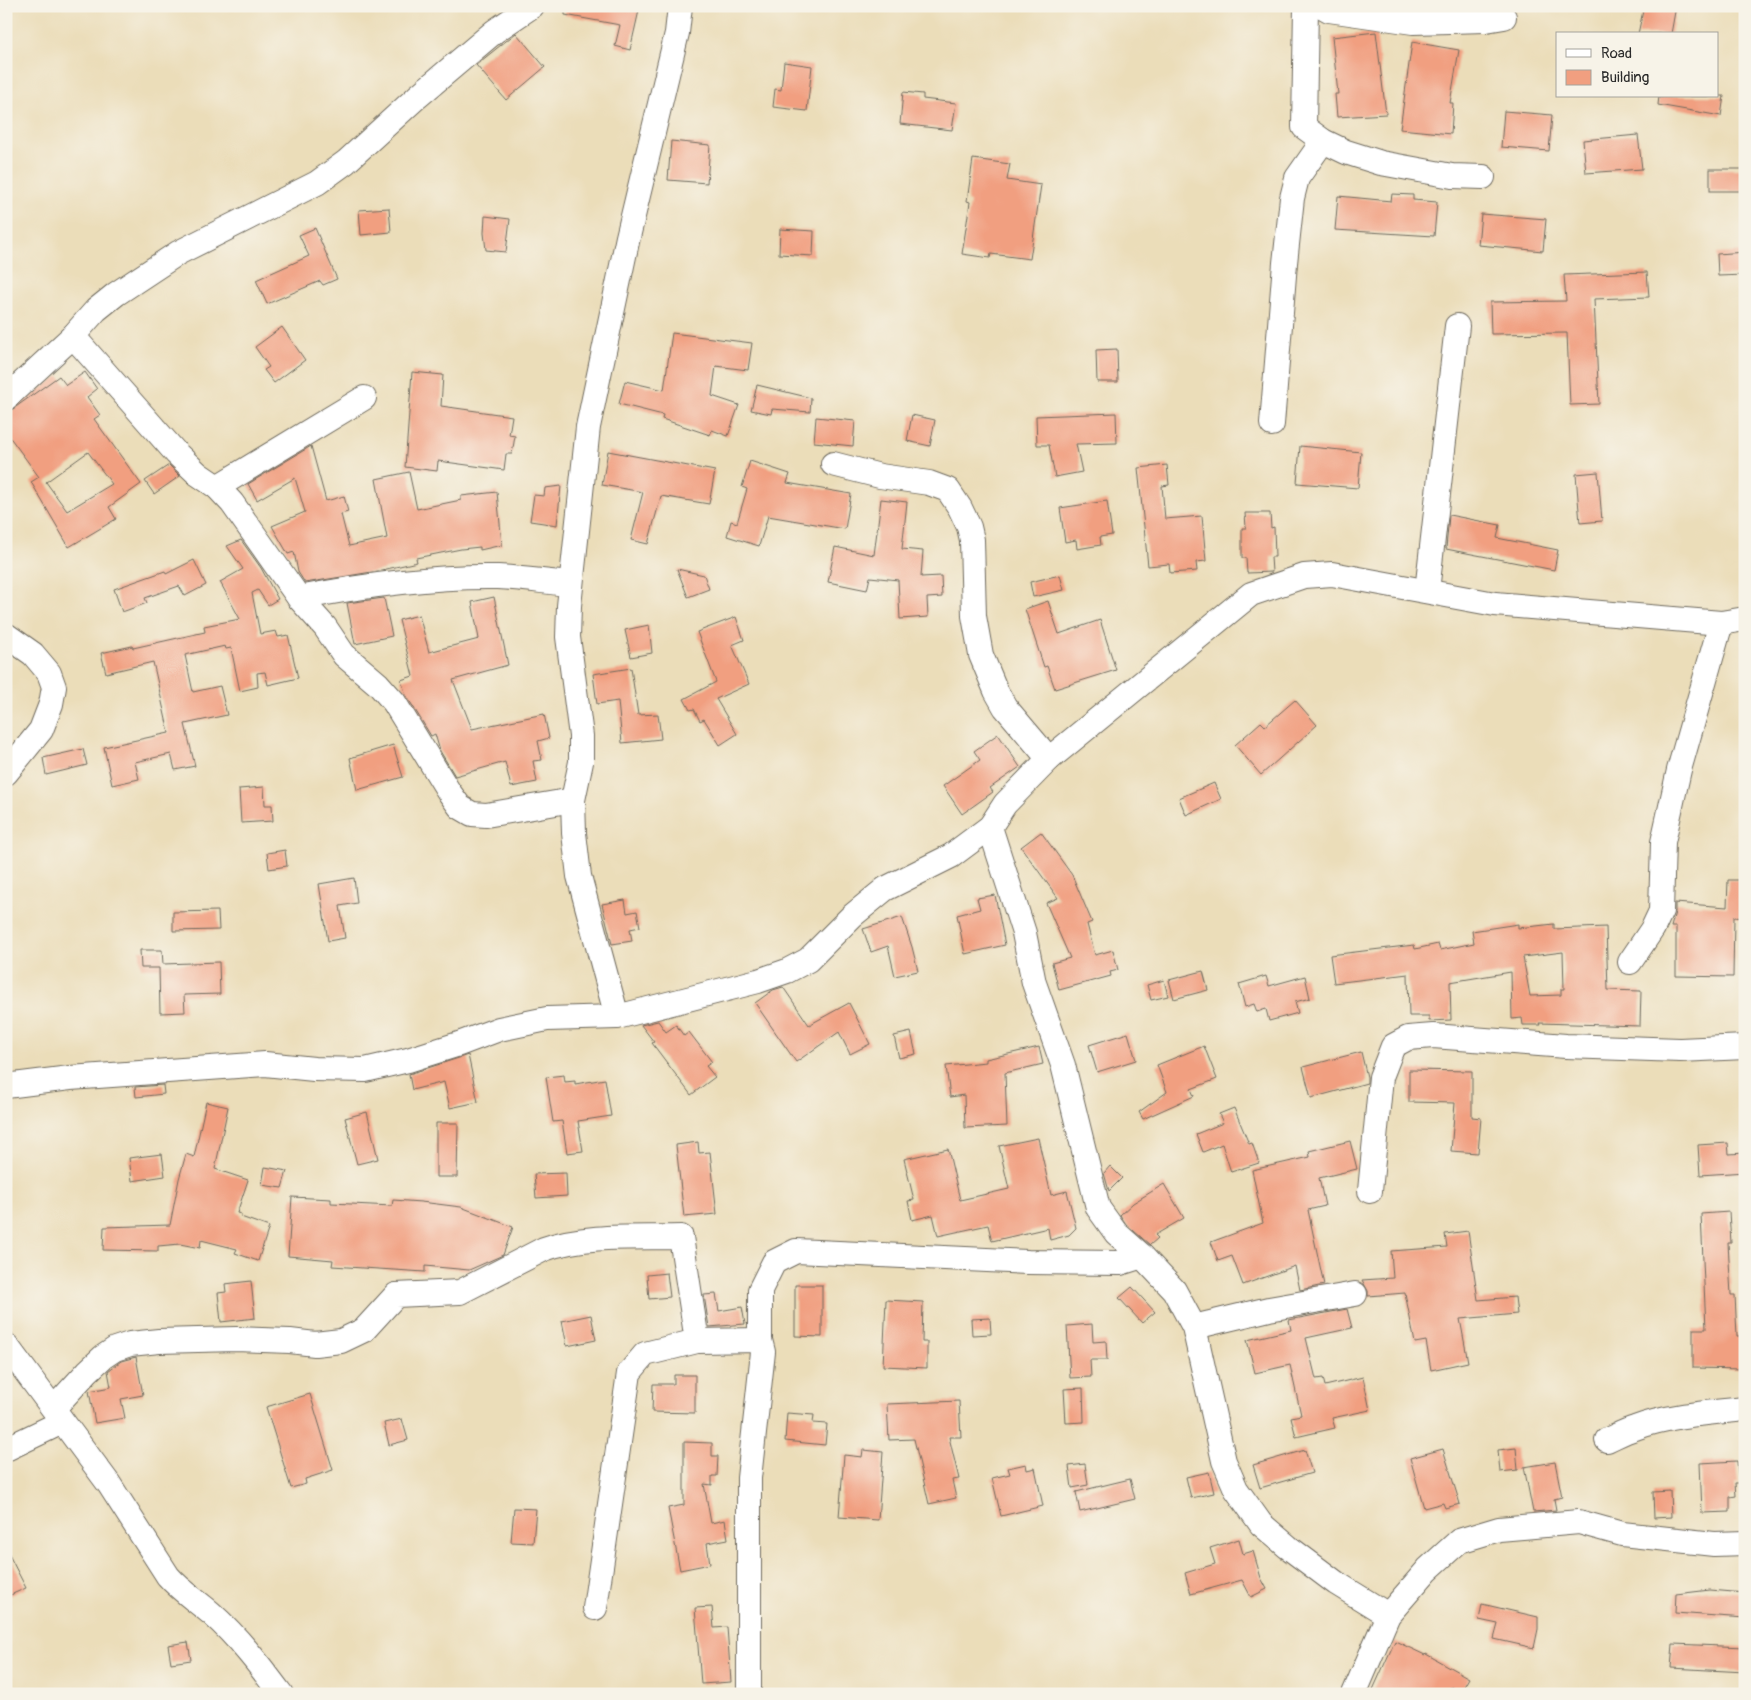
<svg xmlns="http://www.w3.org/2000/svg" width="1751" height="1700" font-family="Pangolin,sans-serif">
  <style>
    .building { fill: #f19f80; fill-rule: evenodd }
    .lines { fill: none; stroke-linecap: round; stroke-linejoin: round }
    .street-casing { stroke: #6e695d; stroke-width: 26 }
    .street { stroke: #fff; stroke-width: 24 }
  </style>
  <rect width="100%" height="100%" fill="#f7f3e8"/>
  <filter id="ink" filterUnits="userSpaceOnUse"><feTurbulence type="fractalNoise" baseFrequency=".02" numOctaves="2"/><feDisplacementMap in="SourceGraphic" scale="10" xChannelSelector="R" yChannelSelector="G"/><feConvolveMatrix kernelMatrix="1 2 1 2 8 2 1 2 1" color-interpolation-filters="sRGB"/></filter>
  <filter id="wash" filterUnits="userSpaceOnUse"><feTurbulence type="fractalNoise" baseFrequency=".0096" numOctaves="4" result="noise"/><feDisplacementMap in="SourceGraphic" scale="20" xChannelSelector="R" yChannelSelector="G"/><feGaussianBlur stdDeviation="1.12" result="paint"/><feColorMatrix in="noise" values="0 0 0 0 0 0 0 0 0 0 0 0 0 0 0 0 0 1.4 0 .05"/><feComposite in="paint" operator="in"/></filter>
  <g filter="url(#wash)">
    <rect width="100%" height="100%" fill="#ebddb9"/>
    <g id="blocks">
      <g class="building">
        <polygon points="565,6 640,6 630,50 615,46 620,25 565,15"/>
        <polygon points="1644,6 1676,6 1671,34 1638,34"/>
        <polygon points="1376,32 1386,114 1337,117 1335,94 1338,94 1332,37"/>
        <polygon points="516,33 545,67 506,100 476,65"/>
        <polygon points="1412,42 1459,50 1450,103 1453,103 1451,134 1400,129"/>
        <polygon points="784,62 812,66 807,111 773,107 775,89 781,90"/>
        <polygon points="903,92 923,94 923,99 956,103 952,130 900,124"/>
        <polygon points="1659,96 1724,96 1721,116 1658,105"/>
        <polygon points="1504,111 1552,115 1549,151 1501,147"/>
        <polygon points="1638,135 1642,169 1586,173 1583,140"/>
        <polygon points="671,141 710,145 707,183 668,180"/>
        <polygon points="973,159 1010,164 1007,180 1041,185 1030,259 991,254 990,258 962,254 970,202 967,201"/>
        <rect x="1710" y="169" width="35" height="22"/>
        <polygon points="1392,194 1413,195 1413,200 1437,202 1434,236 1335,230 1338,196 1391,201"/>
        <polygon points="389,208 391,232 361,235 359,210"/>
        <polygon points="1481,214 1546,219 1543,251 1478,245"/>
        <polygon points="485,216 510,219 506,252 486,250 484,233"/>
        <polygon points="315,228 337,279 323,285 320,281 267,304 256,280 309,256 299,235"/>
        <polygon points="780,229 814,231 813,256 779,254"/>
        <polygon points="1745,252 1745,275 1718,276 1717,254"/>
        <polygon points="1647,272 1649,297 1594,299 1599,404 1570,405 1567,333 1491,334 1490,302 1566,301 1564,275"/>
        <polygon points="282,327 305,360 274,383 264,370 269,367 255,347"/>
        <polygon points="672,333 752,343 748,370 716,366 712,396 739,405 728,436 712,430 710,435 662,419 663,415 619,404 625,381 664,390"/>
        <polygon points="1117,349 1118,382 1097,382 1096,350"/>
        <path d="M 85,372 L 97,389 L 87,397 L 100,415 L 94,419 L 141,484 L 109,507 L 116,519 L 69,547 L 31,482 L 39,477 L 6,432 L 6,414 L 59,376 L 66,385 ZM 88,452 L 112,484 L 67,511 L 46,482 Z"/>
        <polygon points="412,372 443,375 441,406 512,416 509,435 515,436 512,454 506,454 504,470 438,461 437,471 405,467"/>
        <polygon points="757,385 811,398 810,412 772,409 771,414 751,410"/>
        <polygon points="1116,413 1117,443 1076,444 1082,472 1055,477 1049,445 1037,445 1036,416"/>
        <polygon points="912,415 935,420 930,446 907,441"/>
        <polygon points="816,417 855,421 853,446 814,442"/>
        <polygon points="311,446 326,501 344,496 348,512 341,514 349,546 387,538 376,479 409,472 417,509 461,500 461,496 497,492 502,545 480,550 480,547 461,549 416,558 417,562 378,571 305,583 298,572 294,552 288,554 272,526 305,512 295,478 257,500 248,484"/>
        <polygon points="1300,446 1361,452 1358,488 1297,483"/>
        <polygon points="608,451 715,471 709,504 661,496 648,544 631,540 643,492 602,485"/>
        <polygon points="750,461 790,474 787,483 851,494 845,529 768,516 759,546 727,536 731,521 737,523 747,489 742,487"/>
        <polygon points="169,465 180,476 154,494 145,481"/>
        <polygon points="1167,465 1169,485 1162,486 1165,519 1202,516 1206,561 1196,562 1197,571 1170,573 1169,564 1148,566 1138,468"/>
        <polygon points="1598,472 1602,521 1580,523 1576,474"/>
        <polygon points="561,486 557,525 530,521 534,495 544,496 545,488"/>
        <polygon points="881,499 907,502 902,549 923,551 921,577 941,576 942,597 927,598 928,617 900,619 898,580 870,577 867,590 828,582 835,547 874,555"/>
        <polygon points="1107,501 1112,535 1100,537 1101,545 1077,549 1076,540 1065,542 1060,508"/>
        <polygon points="1245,513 1270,513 1271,528 1274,527 1275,557 1271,557 1272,572 1247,573 1246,558 1242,558 1242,528 1246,528"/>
        <polygon points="1449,515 1500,525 1497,538 1558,550 1554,570 1446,549"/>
        <polygon points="241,540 261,568 278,599 268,605 258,590 252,593 260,634 276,631 278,637 288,635 298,678 268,685 265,672 257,673 258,687 240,691 231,648 226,649 225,646 185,655 193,692 220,686 227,715 185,724 195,766 175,770 171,754 135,762 139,779 112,785 104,747 169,733 153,662 106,673 101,653 132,646 133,648 205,632 204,626 240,619 220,582 243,569 227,546"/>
        <polygon points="194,560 206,585 185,596 179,586 145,598 147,603 122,612 114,589 165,571 166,574"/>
        <polygon points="677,569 704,575 709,589 688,597"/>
        <polygon points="1060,575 1064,590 1033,597 1030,582"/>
        <polygon points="494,597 508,665 453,680 472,729 544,714 549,738 538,741 542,760 533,761 537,782 511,787 505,762 455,776 440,751 435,734 431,736 406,695 401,680 413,676 399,620 419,615 429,652 479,639 472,602"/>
        <polygon points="384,598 392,636 355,644 347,603"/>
        <polygon points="1048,601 1059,634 1100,620 1116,670 1055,689 1047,666 1044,667 1025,609"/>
        <polygon points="736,617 744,640 732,645 749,684 716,699 737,734 720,745 704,719 700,721 694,709 690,710 684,699 716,682 697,632"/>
        <polygon points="649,625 652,653 631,657 625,630"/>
        <polygon points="631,668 638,715 658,714 661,739 622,743 618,701 597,704 593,674"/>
        <polygon points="1295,700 1317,725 1261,775 1235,745 1261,722 1265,726"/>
        <polygon points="998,734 1020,767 990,788 993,792 962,814 943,786 980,760 974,751"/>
        <polygon points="393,745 403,777 357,790 350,758"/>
        <polygon points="83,749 87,765 46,775 43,758"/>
        <polygon points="1214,783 1221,799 1186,815 1179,798"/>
        <polygon points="264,787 265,805 272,805 273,821 241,823 239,789"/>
        <polygon points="1041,832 1072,875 1092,922 1087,924 1095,955 1113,950 1118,970 1110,972 1111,976 1059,990 1052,963 1070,958 1046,903 1058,898 1021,847"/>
        <polygon points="285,850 287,866 269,869 267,853"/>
        <polygon points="354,878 357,903 340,906 345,938 328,941 319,884"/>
        <polygon points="1728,880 1745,880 1745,918 1734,917 1733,977 1676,976 1676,927 1671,927 1675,912 1675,903 1727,907"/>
        <polygon points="995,895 1005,945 965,954 957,915 980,909 977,898"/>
        <polygon points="625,900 627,913 637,911 640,927 630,929 632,941 612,944 602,904"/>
        <polygon points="218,911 219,930 173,931 173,912"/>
        <polygon points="902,917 912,947 918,971 895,976 888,946 871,952 863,929"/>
        <path d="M 1518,924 L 1518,928 L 1554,924 L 1554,929 L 1606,927 L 1608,990 L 1641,991 L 1640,1026 L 1539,1023 L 1540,1025 L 1523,1025 L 1522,1018 L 1512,1019 L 1511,972 L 1450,982 L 1451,1020 L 1429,1021 L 1429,1016 L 1409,1016 L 1408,974 L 1334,983 L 1330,955 L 1414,945 L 1415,949 L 1438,944 L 1440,950 L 1474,943 L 1472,931 ZM 1563,952 L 1564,989 L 1561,989 L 1561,995 L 1530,996 L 1523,957 Z"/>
        <polygon points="140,950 162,950 163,964 219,962 220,994 184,995 185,1012 160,1013 159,968 141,968"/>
        <polygon points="1203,971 1208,990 1174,999 1169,980"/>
        <polygon points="1266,976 1269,986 1305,976 1310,998 1295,1002 1298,1013 1269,1021 1266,1009 1257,1012 1254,1004 1245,1007 1239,984"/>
        <polygon points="1164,980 1168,996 1151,1000 1147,985"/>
        <polygon points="783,987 809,1025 849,1003 870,1044 850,1054 839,1032 796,1062 755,1003 773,990"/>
        <polygon points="658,1021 666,1032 676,1025 684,1036 689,1032 712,1062 706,1066 715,1077 691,1095 652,1043 654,1042 641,1025"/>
        <polygon points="911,1032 916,1054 899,1058 894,1036"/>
        <polygon points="1128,1033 1136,1060 1097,1072 1089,1045"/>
        <polygon points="1204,1046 1217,1079 1191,1089 1194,1096 1143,1119 1139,1112 1167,1092 1157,1065"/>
        <polygon points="1039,1047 1043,1064 1005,1073 1007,1126 965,1128 964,1095 950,1097 946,1066 986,1062 986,1059"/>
        <polygon points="1361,1052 1367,1077 1367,1083 1311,1098 1303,1067"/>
        <polygon points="468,1055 478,1102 450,1108 444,1082 412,1090 409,1074"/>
        <polygon points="1409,1070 1472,1071 1472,1117 1481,1118 1478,1153 1451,1151 1455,1103 1409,1102"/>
        <polygon points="564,1075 565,1082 575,1081 575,1084 605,1079 611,1116 578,1121 583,1151 567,1153 562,1121 553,1122 546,1077"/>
        <polygon points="163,1085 164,1094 136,1097 135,1087"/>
        <polygon points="206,1102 228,1107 215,1169 248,1180 237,1213 241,1214 241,1217 269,1227 258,1261 235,1253 237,1249 201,1240 200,1248 180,1244 158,1246 158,1251 103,1250 104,1227 170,1225 179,1179 186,1154 194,1157"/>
        <polygon points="1234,1108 1249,1144 1252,1143 1259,1163 1231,1172 1222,1144 1203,1152 1196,1134 1223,1123 1219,1114"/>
        <polygon points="367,1112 378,1159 357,1164 345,1118"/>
        <polygon points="436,1123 458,1123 457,1177 436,1177"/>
        <polygon points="1038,1138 1051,1195 1067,1191 1076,1228 1069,1235 1050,1240 1048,1228 992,1241 988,1225 938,1236 933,1215 912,1220 908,1201 914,1200 904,1159 948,1149 960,1200 1009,1189 999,1146"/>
        <polygon points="1350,1141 1357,1169 1319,1178 1325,1206 1308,1210 1324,1285 1300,1290 1295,1266 1243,1285 1232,1256 1218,1261 1211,1242 1263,1223 1252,1170 1310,1157 1309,1151"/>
        <polygon points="698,1142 699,1153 710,1152 717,1214 684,1217 676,1145"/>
        <polygon points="1728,1143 1729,1154 1745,1153 1745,1172 1700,1175 1698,1145"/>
        <polygon points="162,1154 165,1176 132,1181 129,1158"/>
        <polygon points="1110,1166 1122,1178 1109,1191 1104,1173"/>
        <polygon points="265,1167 287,1171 282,1188 262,1185"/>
        <polygon points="566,1173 567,1196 536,1198 534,1174"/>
        <polygon points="1164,1184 1184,1218 1155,1235 1158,1238 1150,1245 1126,1224 1120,1215 1133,1203"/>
        <polygon points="292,1197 331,1199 331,1203 392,1206 393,1200 421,1202 461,1207 513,1227 503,1255 469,1270 425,1266 425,1272 332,1266 333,1260 288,1256"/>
        <polygon points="1729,1212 1731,1243 1728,1243 1731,1295 1735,1295 1737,1336 1745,1336 1745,1369 1693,1368 1693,1329 1706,1329 1701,1214"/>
        <polygon points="1468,1231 1478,1300 1515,1297 1517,1314 1460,1319 1468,1362 1431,1370 1426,1341 1415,1343 1405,1293 1368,1296 1368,1291 1362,1280 1393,1278 1391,1251 1447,1247 1445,1234"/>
        <polygon points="667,1273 670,1297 649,1299 647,1275"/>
        <polygon points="251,1281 255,1318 221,1322 218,1293 226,1292 225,1284"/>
        <polygon points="795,1285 822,1285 822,1337 795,1336"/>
        <polygon points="1132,1287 1155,1312 1142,1323 1119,1298"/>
        <polygon points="716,1294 719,1311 742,1307 745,1324 709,1327 704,1295"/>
        <polygon points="886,1300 923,1302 922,1342 927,1342 927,1368 883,1366"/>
        <polygon points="1347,1309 1352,1328 1306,1338 1316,1379 1323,1378 1325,1386 1363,1377 1370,1410 1332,1418 1335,1428 1296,1437 1291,1417 1301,1415 1290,1365 1255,1373 1247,1340 1291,1330 1289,1320"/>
        <polygon points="591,1315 596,1340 567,1346 562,1321"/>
        <polygon points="990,1318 991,1334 972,1335 971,1319"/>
        <polygon points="1092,1324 1093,1342 1106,1341 1107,1360 1090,1360 1091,1377 1070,1378 1067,1326"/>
        <polygon points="136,1357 143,1395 121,1399 125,1418 95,1423 89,1391 111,1387 108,1371 121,1361"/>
        <polygon points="674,1375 695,1375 695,1413 652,1412 653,1384 674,1384"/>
        <polygon points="1083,1388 1084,1422 1066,1423 1064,1389"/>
        <polygon points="310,1394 333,1470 305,1479 306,1484 291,1488 266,1407"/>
        <polygon points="959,1401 961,1437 949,1437 959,1479 952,1480 956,1498 929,1504 914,1439 889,1440 887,1404"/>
        <polygon points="787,1413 814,1415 813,1423 827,1424 825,1445 785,1441"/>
        <polygon points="402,1419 408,1440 389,1445 384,1423"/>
        <polygon points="684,1442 712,1443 712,1456 718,1456 717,1476 712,1476 712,1485 704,1484 711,1523 725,1520 728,1539 707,1543 710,1564 680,1570 668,1508 684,1505"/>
        <polygon points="1516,1448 1518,1470 1500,1472 1498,1450"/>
        <polygon points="1443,1449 1460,1504 1445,1508 1443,1503 1424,1508 1410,1458"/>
        <polygon points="863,1450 883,1452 878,1520 839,1517 844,1455 862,1457"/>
        <polygon points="1305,1450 1312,1473 1260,1488 1253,1465"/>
        <polygon points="1737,1461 1739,1483 1735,1483 1736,1496 1730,1497 1730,1512 1702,1513 1700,1463"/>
        <polygon points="1555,1462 1562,1497 1554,1499 1556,1510 1533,1512 1524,1467"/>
        <polygon points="1026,1464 1027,1470 1035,1468 1043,1506 1001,1516 992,1478 1010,1474 1008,1468"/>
        <polygon points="1085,1464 1088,1485 1072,1488 1069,1466"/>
        <polygon points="1209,1472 1214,1493 1191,1498 1186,1477"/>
        <polygon points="1130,1479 1135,1499 1080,1512 1076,1492"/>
        <polygon points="1670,1491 1671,1517 1654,1518 1653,1492"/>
        <polygon points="514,1508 536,1509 533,1543 511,1542"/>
        <polygon points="1239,1539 1243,1554 1253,1551 1261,1578 1267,1589 1251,1597 1242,1580 1191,1594 1185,1573 1215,1564 1210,1548"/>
        <polygon points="6,1549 26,1588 6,1597"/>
        <polygon points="1710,1590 1745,1593 1745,1618 1675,1613 1676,1594"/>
        <polygon points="1482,1604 1538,1617 1538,1629 1534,1648 1494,1639 1498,1624 1479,1620"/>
        <polygon points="712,1607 714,1628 727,1627 731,1682 701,1684 695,1608"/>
        <polygon points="1395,1641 1425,1655 1426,1654 1469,1678 1461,1692 1451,1687 1447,1694 1371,1694"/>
        <polygon points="188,1642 191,1660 171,1663 168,1645"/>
        <polygon points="1673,1644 1745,1647 1745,1672 1671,1668"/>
      </g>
    </g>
  </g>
  <g filter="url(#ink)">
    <use href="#blocks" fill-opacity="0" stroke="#6e695d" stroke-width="1"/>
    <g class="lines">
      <g class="street-casing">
        <g id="street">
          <polyline points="1306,6 1304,127 1323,141 1346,152 1381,163 1452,176 1483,177"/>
          <polyline points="1322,6 1329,10 1413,22 1486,20 1504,17"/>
          <polyline points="73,336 176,453 198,474 217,487 232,503 299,598 325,627 344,655 378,684 394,702 449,792 460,807 472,814 486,815 573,800"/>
          <polyline points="6,398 73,336 96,310 116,294 178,253 317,183 346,162 417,97 495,31 532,6"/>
          <polyline points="1272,424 1285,263 1292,198 1297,178 1323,141"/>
          <polyline points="833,464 880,476 929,483 948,490 960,508 969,527 972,540 974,616 981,655 996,691 1005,707 1049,759"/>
          <polyline points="217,487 364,398"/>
          <polyline points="1427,591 1457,326"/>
          <path d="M 299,598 C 365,585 431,576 498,577 C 522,578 546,582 570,584"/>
          <polyline points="6,635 33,654 49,673 54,687 51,704 41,730 6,773"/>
          <polyline points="990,827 1024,933 1034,983 1063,1065 1098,1208 1116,1233 1142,1256 1174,1290 1194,1327 1224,1461 1236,1489 1261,1524 1288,1547 1336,1583 1388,1615"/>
          <polyline points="1630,962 1653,928 1661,911 1663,842 1679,770 1721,623"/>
          <polyline points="617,1017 579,876 574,833 573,800 581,762 581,736 568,637 569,606 588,427 628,237 677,33 680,6"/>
          <polyline points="6,1086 70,1078 265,1064 314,1069 365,1070 408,1060 459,1044 499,1029 547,1019 617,1017 758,981 787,971 808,960 852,916 885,889 951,856 990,827 1005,804 1049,759 1251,594 1304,576 1332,574 1495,604 1721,623 1745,619"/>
          <polyline points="1370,1191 1381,1077 1393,1046 1408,1038 1433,1036 1566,1046 1680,1050 1745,1047"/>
          <polyline points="1194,1327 1269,1309 1355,1294"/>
          <polyline points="760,1340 760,1290 774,1262 796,1251 1028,1262 1120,1263 1142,1256"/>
          <path d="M 6,1345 L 109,1484 L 168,1576 C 181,1591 197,1601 212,1614 C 238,1637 260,1666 281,1694"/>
          <path d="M 54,1408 L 88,1371 L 103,1357 L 115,1349 L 130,1344 L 159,1341 L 236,1339 L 290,1341 L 315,1344 L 341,1341 L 364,1330 L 396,1295 L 460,1292 L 544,1249 C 585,1234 637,1238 681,1237 L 697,1341 L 760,1340 L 763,1352 L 749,1478 L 749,1694"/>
          <path d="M 1607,1440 C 1616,1436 1625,1431 1635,1428 C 1670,1415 1708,1413 1745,1409"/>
          <polyline points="6,1449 62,1422"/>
          <polyline points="595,1608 629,1373 645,1354 697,1341"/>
          <polyline points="1354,1694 1388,1615 1428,1569 1459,1541 1499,1529 1579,1522 1622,1534 1714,1544 1745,1543"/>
        </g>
      </g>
      <use href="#street" class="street"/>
    </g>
  </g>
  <rect width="1751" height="1700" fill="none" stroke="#f7f3e8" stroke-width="25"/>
  <rect x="1556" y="32" width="162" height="65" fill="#f7f3e8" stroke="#a5a39c"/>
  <rect x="1566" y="49" width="25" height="8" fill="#ffffff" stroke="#a5a39c"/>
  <text x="1601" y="58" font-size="15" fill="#2b2b2b">Road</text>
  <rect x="1566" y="70" width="25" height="15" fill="#f19f80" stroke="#a5a39c"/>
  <text x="1601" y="82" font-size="15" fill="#2b2b2b">Building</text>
</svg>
